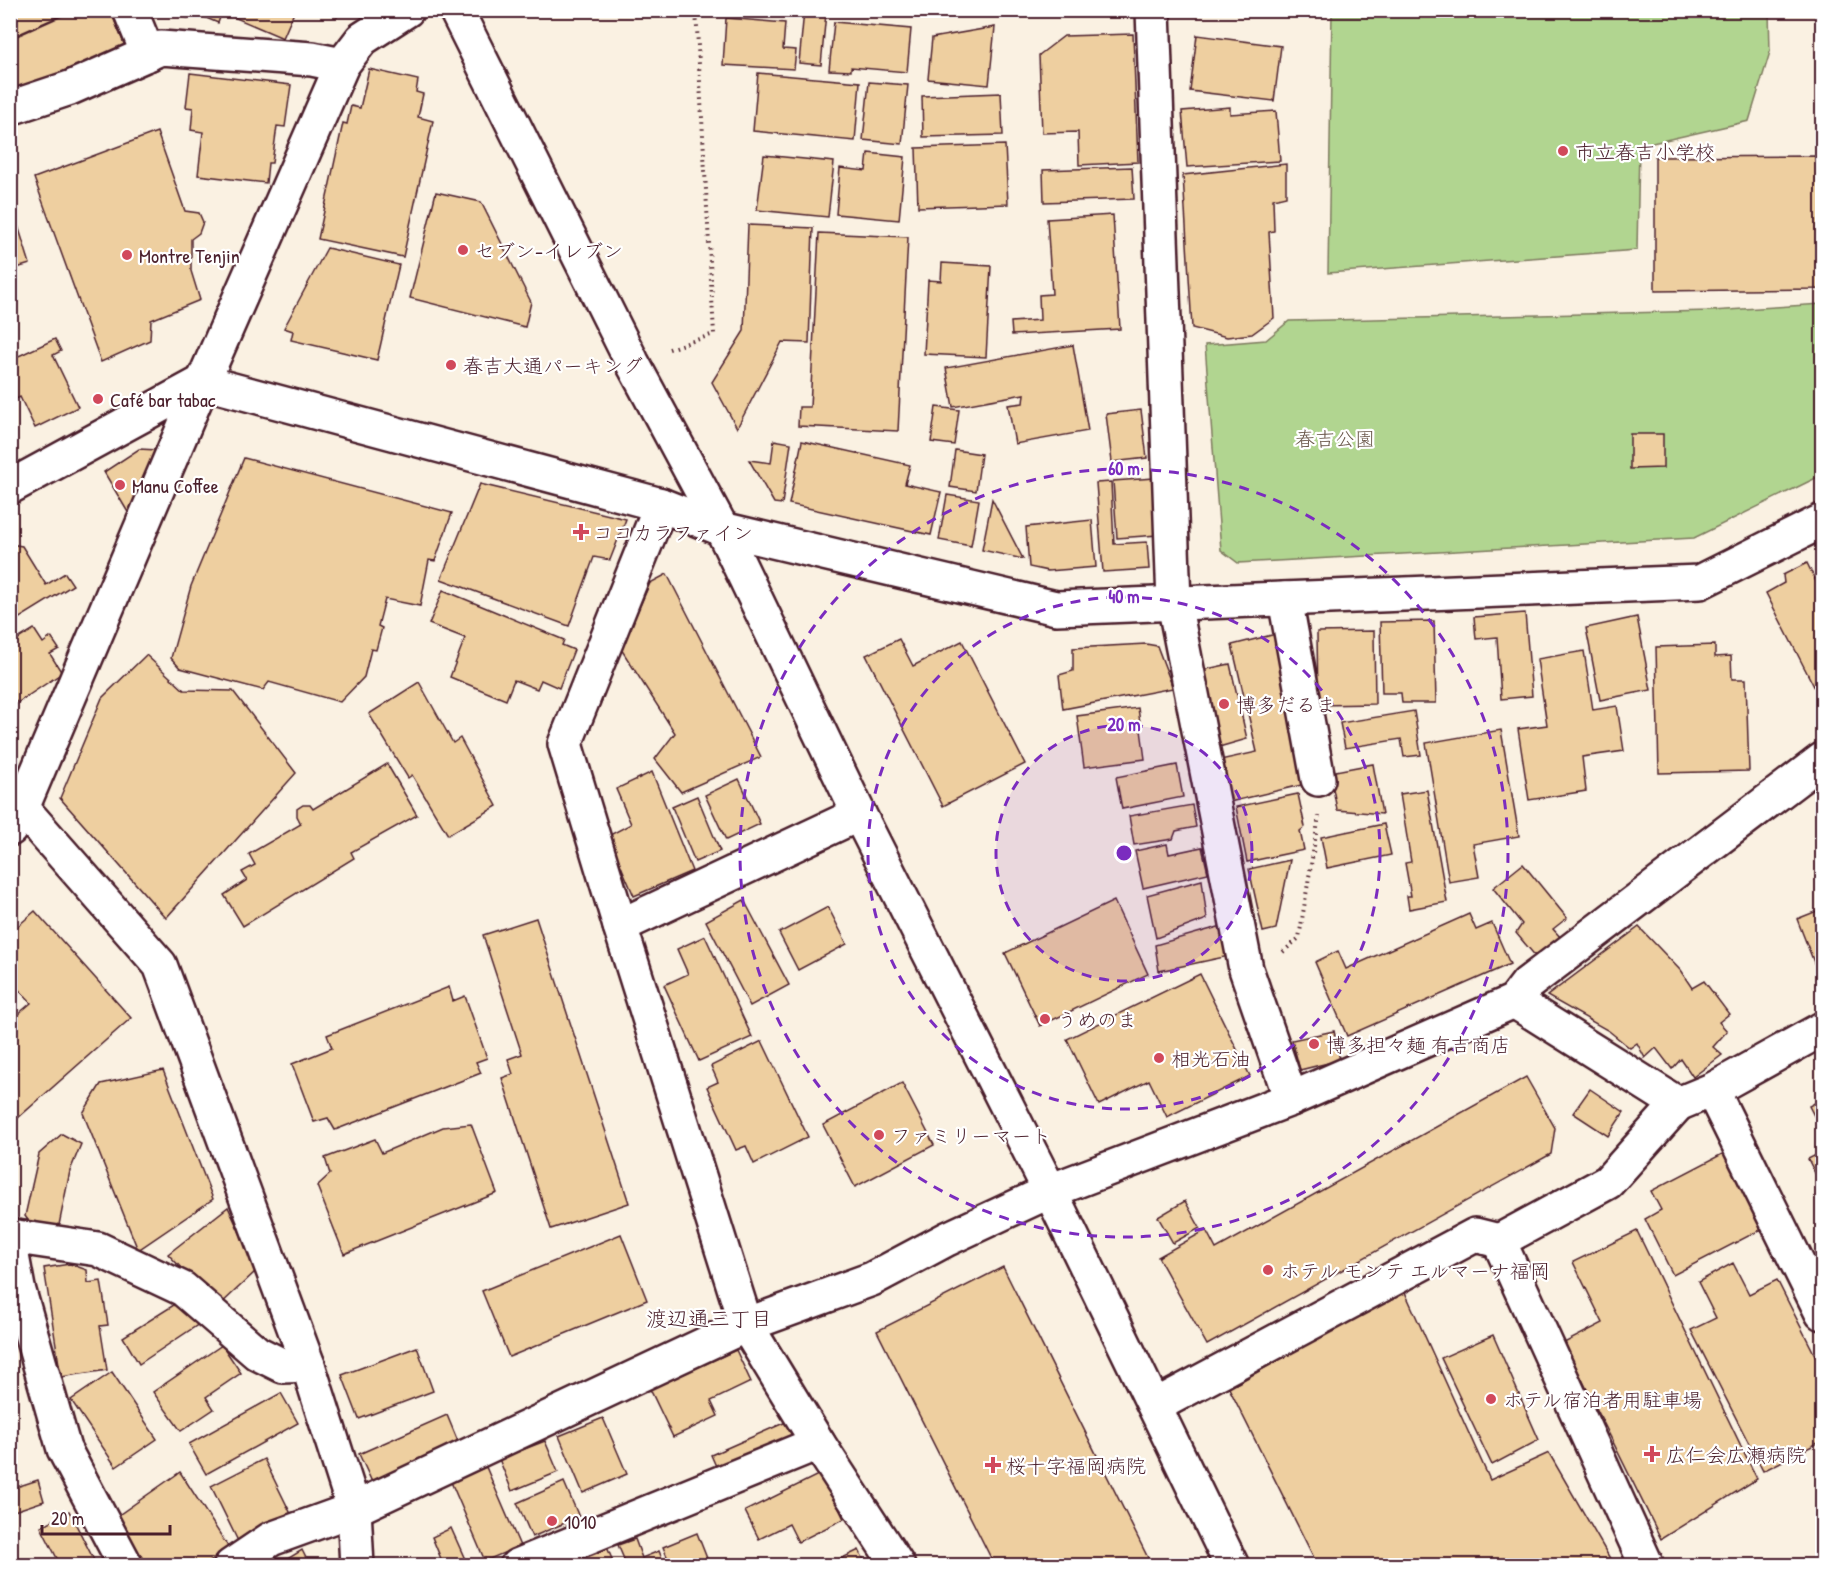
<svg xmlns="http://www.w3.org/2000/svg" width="1833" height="1576" font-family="'Patrick Hand','Klee One',sans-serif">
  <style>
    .green { fill: #b1d590; stroke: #7e7a5e; stroke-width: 1.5 }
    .building { fill: #eecfa0; stroke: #4a1f2b; stroke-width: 1.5 }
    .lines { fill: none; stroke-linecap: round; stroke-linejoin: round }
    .minor-casing { stroke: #4a1f2b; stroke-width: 38 }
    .path { stroke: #4a1f2b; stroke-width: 4; stroke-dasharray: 1.5 4.5; stroke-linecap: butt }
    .minor { stroke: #fff; stroke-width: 33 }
    .ring { fill: none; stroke: #7b2cbf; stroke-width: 3; stroke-dasharray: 10 8 }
    .poi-dot { fill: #d1495b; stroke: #fff; stroke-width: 2 }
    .labels { text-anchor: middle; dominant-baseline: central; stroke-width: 4.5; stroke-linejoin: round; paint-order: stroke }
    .poi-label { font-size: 20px; fill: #4a1f2b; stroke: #fff; text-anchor: start }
    .park-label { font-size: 20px; fill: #695649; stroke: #fff }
    .neighbourhood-label { font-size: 21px; fill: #4a1f2b; stroke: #fff }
    .centre { fill: #7b2cbf; stroke: #fff; stroke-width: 3 }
    .ring-label { font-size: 18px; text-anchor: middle; font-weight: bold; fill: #7b2cbf; stroke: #fff; stroke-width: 4.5; stroke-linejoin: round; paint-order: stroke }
  </style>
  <rect width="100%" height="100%" fill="#faf1e2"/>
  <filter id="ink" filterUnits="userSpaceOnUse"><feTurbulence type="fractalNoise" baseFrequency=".0167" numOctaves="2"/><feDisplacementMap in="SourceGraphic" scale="12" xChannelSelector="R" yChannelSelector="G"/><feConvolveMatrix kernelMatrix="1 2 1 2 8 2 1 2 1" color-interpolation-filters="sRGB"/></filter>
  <g filter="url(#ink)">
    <g class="green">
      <polygon points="1332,11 1769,11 1770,52 1749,121 1639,146 1637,250 1328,273"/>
      <polygon points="1822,304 1822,475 1694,538 1238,563 1221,550 1205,345 1266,340 1289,321 1711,311"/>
    </g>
    <g class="building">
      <polygon points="10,10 73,10 10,38"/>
      <polygon points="75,10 110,10 125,46 16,93 10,81 10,39"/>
      <polygon points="152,10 189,10 188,18"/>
      <polygon points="199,10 295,10 283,38 222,12 218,23 197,14"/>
      <polygon points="323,10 340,10 337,17"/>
      <polygon points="804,11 826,13 821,65 799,63"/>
      <polygon points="726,18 785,23 783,49 796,50 794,69 723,65"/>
      <polygon points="834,22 911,29 907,72 851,67 851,71 829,70"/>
      <polygon points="995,27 989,85 928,79 932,38"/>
      <polygon points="1133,34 1138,162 1079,165 1078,132 1042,133 1039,55 1064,36"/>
      <polygon points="1197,35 1281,46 1274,101 1190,91"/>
      <polygon points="369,69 418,80 416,92 423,94 418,117 433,121 403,257 318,239 343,123 347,124 351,106 360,108"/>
      <polygon points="190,73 291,85 285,127 277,126 272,163 268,163 266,183 198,175 203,132 191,130 193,108 186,107"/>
      <polygon points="758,73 860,82 855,141 753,131"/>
      <polygon points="869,82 908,85 902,144 863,140"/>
      <polygon points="1001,93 1003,135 923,137 922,96"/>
      <polygon points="1822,93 1822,115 1818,114"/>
      <polygon points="1230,107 1230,114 1276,111 1280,161 1187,167 1182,111"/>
      <polygon points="157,132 185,211 199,213 203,222 199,233 191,239 191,271 200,300 151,320 150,340 101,362 34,178"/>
      <polygon points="1005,145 1008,204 918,207 916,148"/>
      <polygon points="868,153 905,157 899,220 836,214 840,168 866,171"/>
      <polygon points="764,155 834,162 828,217 757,210"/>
      <polygon points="1822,156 1822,289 1655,291 1655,157"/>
      <polygon points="1286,164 1286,196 1273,199 1274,231 1269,232 1274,318 1252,334 1227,337 1192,328 1183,175"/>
      <polygon points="1132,167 1134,199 1044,202 1043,170"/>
      <polygon points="436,192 481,202 531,302 525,327 410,298"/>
      <polygon points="10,200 30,264 10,270"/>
      <polygon points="1113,215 1120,329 1012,335 1011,322 1040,320 1039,295 1052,294 1047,219"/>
      <polygon points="748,225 813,228 809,343 782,342 737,428 712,382 744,331"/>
      <polygon points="819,233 908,237 898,431 798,426 799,407 810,407"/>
      <polygon points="327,248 399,265 377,360 291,340 293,331 284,328"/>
      <polygon points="942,263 991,266 986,357 924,354 928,280 941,281"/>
      <polygon points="55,339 61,351 53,355 78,407 35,428 20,397 10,402 10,360"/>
      <polygon points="1073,345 1088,431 1015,444 1008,405 1023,403 1024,394 953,407 946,368"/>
      <polygon points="936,407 959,410 954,445 931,442"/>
      <polygon points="1141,410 1147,458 1112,462 1106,414"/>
      <polygon points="1630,434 1663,434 1663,468 1630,469"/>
      <polygon points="774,440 791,443 782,504 774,503 749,460 771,463"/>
      <polygon points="802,441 910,465 905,484 941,492 931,535 789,504"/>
      <polygon points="139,449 157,450 129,514 104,472"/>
      <polygon points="955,450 981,454 976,491 950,487"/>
      <polygon points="244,458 452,513 435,561 429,560 420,606 385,599 378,626 382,628 376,650 371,649 364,677 340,702 269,682 263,690 180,668 171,658 191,586"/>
      <polygon points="1154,478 1158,535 1117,538 1113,481"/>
      <polygon points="1111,482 1114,544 1147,542 1149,569 1103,572 1096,483"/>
      <polygon points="480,484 626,519 610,560 594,557 569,626 441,579"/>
      <polygon points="947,495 979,500 971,546 939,540"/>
      <polygon points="992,499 1023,559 982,550"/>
      <polygon points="1092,520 1096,567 1048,571 1029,567 1026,527"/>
      <polygon points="10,544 22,546 46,585 65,573 73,585 10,624"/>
      <polygon points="1807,563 1822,594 1822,702 1766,593 1784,583 1783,575"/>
      <polygon points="667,574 761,757 681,792 655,759 675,733 621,649 650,583"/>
      <polygon points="443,590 564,640 562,645 574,650 559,688 541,680 537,689 514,680 506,700 450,677 465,638 429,624"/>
      <polygon points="1525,613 1532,696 1501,699 1497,637 1476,639 1474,617"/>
      <polygon points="1637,617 1651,690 1600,700 1586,628"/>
      <polygon points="1434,621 1436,703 1402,703 1401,693 1382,693 1380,622"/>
      <polygon points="34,629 43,643 51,637 59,649 50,654 62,673 17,703 10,693 10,644"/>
      <polygon points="1374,631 1375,704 1318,705 1317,632"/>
      <polygon points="1276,634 1310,783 1221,804 1211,762 1257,752 1232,645"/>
      <polygon points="899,639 913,666 962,641 1025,764 943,806 866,655"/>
      <polygon points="1146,644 1157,646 1173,688 1063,709 1059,675 1073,671 1073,648"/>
      <polygon points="1715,645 1715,657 1731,656 1732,679 1746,679 1749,771 1659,773 1656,647"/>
      <polygon points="1584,651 1593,710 1617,706 1624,751 1582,757 1586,791 1529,800 1518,729 1547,725 1537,659"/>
      <polygon points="146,655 184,690 233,691 296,773 166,918 60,798 102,698"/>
      <polygon points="1230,664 1247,739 1219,747 1202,670"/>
      <polygon points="419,682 453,743 460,738 497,806 448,835 412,775 408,778 369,714"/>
      <polygon points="1138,708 1145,759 1084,767 1077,716"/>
      <polygon points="1414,711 1421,755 1404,757 1401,739 1345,748 1340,723"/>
      <polygon points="1501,730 1519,836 1473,844 1479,877 1449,882 1426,743"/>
      <polygon points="387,764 417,815 351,852 354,858 243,926 224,895 247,880 242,872 255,865 249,854 301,824 297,816 297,809 303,805 310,805 313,809"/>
      <polygon points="1373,764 1382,814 1337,810 1330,772"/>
      <polygon points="1177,765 1183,797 1122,809 1116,777"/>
      <polygon points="652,772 692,871 634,896 608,836 631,824 616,789"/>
      <polygon points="739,779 760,824 726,840 705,795"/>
      <polygon points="1427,790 1447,902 1409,909 1407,896 1411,896 1405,863 1411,862 1400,794"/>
      <polygon points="1298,794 1305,827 1300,831 1304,850 1247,862 1236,807"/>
      <polygon points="697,796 720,851 695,862 672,807"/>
      <polygon points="1192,805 1196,827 1176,831 1173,839 1134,845 1129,816"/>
      <polygon points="1384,824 1391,855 1327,868 1321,837"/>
      <polygon points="1167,844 1169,854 1202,847 1208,873 1143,888 1135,851"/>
      <polygon points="1290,860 1276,929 1263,932 1249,869"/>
      <polygon points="1523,864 1567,918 1553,929 1561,938 1537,958 1516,933 1522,924 1493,888"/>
      <polygon points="1202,880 1207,919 1156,938 1147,895"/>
      <polygon points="744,900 789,985 750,1006 706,921"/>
      <polygon points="1114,901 1148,974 1040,1026 1005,953"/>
      <polygon points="828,907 847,944 798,970 779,933"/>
      <polygon points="1822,909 1822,983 1797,919"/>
      <polygon points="35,911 131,1018 10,1125 10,1021 31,1003 10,980 10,933"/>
      <polygon points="1469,914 1476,930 1492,923 1510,964 1347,1036 1315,962 1338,951 1346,969"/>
      <polygon points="536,918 629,1203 551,1229 502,1078 513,1074 508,1059 522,1054 483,935"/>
      <polygon points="1222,926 1229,956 1159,971 1155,945"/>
      <polygon points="1639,927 1680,970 1692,988 1704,981 1729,1014 1719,1022 1727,1031 1713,1047 1722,1055 1693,1077 1681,1059 1672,1069 1656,1048 1645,1058 1637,1043 1630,1048 1609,1031 1547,996"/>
      <polygon points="705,936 752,1037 699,1061 664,985 688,974 677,949"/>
      <polygon points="1200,974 1250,1076 1167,1117 1149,1080 1099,1105 1067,1039"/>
      <polygon points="449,987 453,1001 465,996 487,1058 476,1062 481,1073 335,1130 328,1118 314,1122 292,1064 332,1048 327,1035"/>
      <polygon points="1334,1031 1340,1060 1300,1070 1292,1040"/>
      <polygon points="762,1041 808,1137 754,1164 746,1146 736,1150 707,1087 718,1082 711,1066"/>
      <polygon points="163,1070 213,1199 138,1250 83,1113 101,1084"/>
      <polygon points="1526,1077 1555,1128 1551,1154 1207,1345 1158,1257 1206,1230 1216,1249"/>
      <polygon points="902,1083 934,1145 855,1187 823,1125"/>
      <polygon points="1590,1089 1624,1112 1608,1136 1573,1113"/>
      <polygon points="1822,1099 1822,1131 1809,1106"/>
      <polygon points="471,1124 497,1193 344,1254 317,1186 330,1174 325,1158 375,1139 382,1153 443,1127"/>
      <polygon points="62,1134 81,1144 70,1171 58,1230 33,1227 25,1216 39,1154"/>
      <polygon points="1726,1152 1764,1228 1673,1275 1645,1219 1661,1210 1651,1191"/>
      <polygon points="1822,1152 1822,1187 1808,1159"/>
      <polygon points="1185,1201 1200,1228 1173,1243 1158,1217"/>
      <polygon points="228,1207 257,1270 218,1307 168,1254"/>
      <polygon points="1637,1231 1757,1479 1661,1539 1564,1343 1603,1323 1573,1262"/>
      <polygon points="621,1234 647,1300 509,1357 482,1291"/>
      <polygon points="1733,1263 1749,1294 1777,1280 1822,1369 1822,1441 1763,1471 1691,1330 1716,1318 1698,1282"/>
      <polygon points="70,1264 87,1270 88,1283 101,1281 108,1325 100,1326 107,1370 61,1377 44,1268"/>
      <polygon points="1003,1267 1152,1566 995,1566 877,1331"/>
      <polygon points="1404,1290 1490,1480 1549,1453 1612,1562 1606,1566 1318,1566 1229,1388"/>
      <polygon points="185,1298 202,1322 139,1364 123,1337"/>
      <polygon points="1493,1335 1539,1440 1492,1465 1441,1358"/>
      <polygon points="222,1345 241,1373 206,1397 214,1409 181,1431 153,1392"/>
      <polygon points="417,1347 433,1391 359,1419 342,1375"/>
      <polygon points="736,1350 751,1382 711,1401 718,1416 673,1437 650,1389"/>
      <polygon points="112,1372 157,1439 116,1467 71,1400"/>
      <polygon points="281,1393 298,1423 206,1474 189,1444"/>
      <polygon points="447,1415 459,1444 372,1482 359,1454"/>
      <polygon points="603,1418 627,1474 583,1493 559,1436"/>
      <polygon points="786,1422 794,1441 719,1473 711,1455"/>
      <polygon points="545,1441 558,1472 512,1491 499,1459"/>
      <polygon points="264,1459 291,1514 238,1541 211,1486"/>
      <polygon points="486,1467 520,1546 485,1561 451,1482"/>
      <polygon points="180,1472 229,1548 204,1566 141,1566 113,1519"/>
      <polygon points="822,1473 844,1519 798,1542 789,1524 759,1539 745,1511"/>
      <polygon points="38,1480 44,1501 11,1512 15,1525 10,1526 10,1489"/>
      <polygon points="564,1482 579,1517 532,1537 517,1503"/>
      <polygon points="69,1511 97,1566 61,1566 41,1527"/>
      <polygon points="451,1528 468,1566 444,1566 432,1537"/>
      <polygon points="697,1533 710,1566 671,1566 663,1547"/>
      <polygon points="635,1539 642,1558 659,1551 665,1566 627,1566 618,1545"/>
      <polygon points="607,1547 614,1564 609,1566 576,1566 575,1561"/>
      <polygon points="302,1550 310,1566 276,1566"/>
      <polygon points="859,1550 867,1566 826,1566"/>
    </g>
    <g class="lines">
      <g class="minor-casing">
        <g id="minor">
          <polyline points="130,10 148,54"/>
          <polyline points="456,10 632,362 722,529 859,814 1050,1191 1232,1566"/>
          <polyline points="1153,10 1174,603 1246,969 1291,1099"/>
          <polyline points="10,108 70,88 161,48 312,59 342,65"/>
          <polyline points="10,487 203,382 661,505 722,529 1056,608 1700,582 1822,521"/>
          <polyline points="661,505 565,744 620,926 746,1325 818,1443 898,1566"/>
          <polyline points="1285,599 1318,779"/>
          <polyline points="13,791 22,808 160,965 308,1365 354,1509 357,1566"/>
          <polyline points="10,829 22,808 203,382 342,65 362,39 407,10"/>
          <polyline points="620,926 859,814"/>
          <polyline points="1514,1001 1678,1104 1712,1090 1822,1029"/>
          <polyline points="1712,1090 1822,1313"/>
          <polyline points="10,1236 98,1249 183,1289 257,1353 283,1366 308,1365"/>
          <polyline points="10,1245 18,1288 64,1449 126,1566"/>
          <polyline points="1155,1406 1475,1235 1499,1241"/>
          <polyline points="231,1566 271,1539 354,1509 746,1325 872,1279 947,1239 1050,1191 1291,1099 1514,1001 1527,984 1822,760"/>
          <polyline points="517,1566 818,1443"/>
          <polyline points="1647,1566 1499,1241 1608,1182 1678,1104"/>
        </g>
      </g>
      <g class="path">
        <polyline points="1081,10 1114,12"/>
        <polyline points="669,349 714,334 696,10"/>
        <polyline points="1283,952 1299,938 1319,816"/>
      </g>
      <use href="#minor" class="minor"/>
    </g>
  </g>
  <circle cx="1124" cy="853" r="128" fill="#7b2cbf" fill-opacity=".12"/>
  <g class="ring">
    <circle cx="1124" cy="853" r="128"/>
    <circle cx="1124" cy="853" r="256"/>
    <circle cx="1124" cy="853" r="384"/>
  </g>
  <g class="poi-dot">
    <circle cx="1563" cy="151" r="6"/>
    <circle cx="463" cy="250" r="6"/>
    <circle cx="127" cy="255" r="6"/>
    <circle cx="451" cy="365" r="6"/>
    <circle cx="98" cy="399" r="6"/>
    <circle cx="120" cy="485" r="6"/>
    <path d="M578 523h6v6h6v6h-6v6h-6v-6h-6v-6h6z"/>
    <circle cx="1224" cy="704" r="6"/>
    <circle cx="1045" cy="1019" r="6"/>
    <circle cx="1314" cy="1044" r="6"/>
    <circle cx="1159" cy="1058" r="6"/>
    <circle cx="879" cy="1135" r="6"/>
    <circle cx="1268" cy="1270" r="6"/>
    <circle cx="1491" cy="1399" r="6"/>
    <path d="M1649 1445h6v6h6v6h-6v6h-6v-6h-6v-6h6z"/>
    <path d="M990 1456h6v6h6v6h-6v6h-6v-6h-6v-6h6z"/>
    <circle cx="552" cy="1521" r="6"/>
  </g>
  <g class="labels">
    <g class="poi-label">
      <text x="1575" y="151">市立春吉小学校</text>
      <text x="475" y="250">セブン-イレブン</text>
      <text x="139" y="255">Montre Tenjin</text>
      <text x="463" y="365">春吉大通パーキング</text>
      <text x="110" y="399">Café bar tabac</text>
      <text x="132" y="485">Manu Coffee</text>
      <text x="593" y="532">ココカラファイン</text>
      <text x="1236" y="704">博多だるま</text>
      <text x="1057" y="1019">うめのま</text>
      <text x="1326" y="1044">博多担々麺 有吉商店</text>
      <text x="1171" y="1058">相光石油</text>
      <text x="891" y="1135">ファミリーマート</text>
      <text x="1280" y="1270">ホテル モンテ エルマーナ福岡</text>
      <text x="1503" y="1399">ホテル宿泊者用駐車場</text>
      <text x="1666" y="1454">広仁会広瀬病院</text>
      <text x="1006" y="1465">桜十字福岡病院</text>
      <text x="564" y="1521">1010</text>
    </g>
    <g class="park-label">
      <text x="1335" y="438">春吉公園</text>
    </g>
    <g class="neighbourhood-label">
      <text x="709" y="1318">渡辺通三丁目</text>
    </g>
  </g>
  <circle cx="1124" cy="853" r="9" class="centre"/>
  <g class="ring-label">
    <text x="1124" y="475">60 m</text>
    <text x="1124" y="603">40 m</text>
    <text x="1124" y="731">20 m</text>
  </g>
  <rect width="1833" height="1576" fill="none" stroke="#fff" stroke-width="36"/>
  <rect x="18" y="18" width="1797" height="1540" fill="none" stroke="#4a1f2b" stroke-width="2" filter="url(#ink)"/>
  <path d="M42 1525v9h128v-9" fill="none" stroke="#4a1f2b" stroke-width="3"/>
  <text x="51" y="1525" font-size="18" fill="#4a1f2b" stroke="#ffffff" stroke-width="4.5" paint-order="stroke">20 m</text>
</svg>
